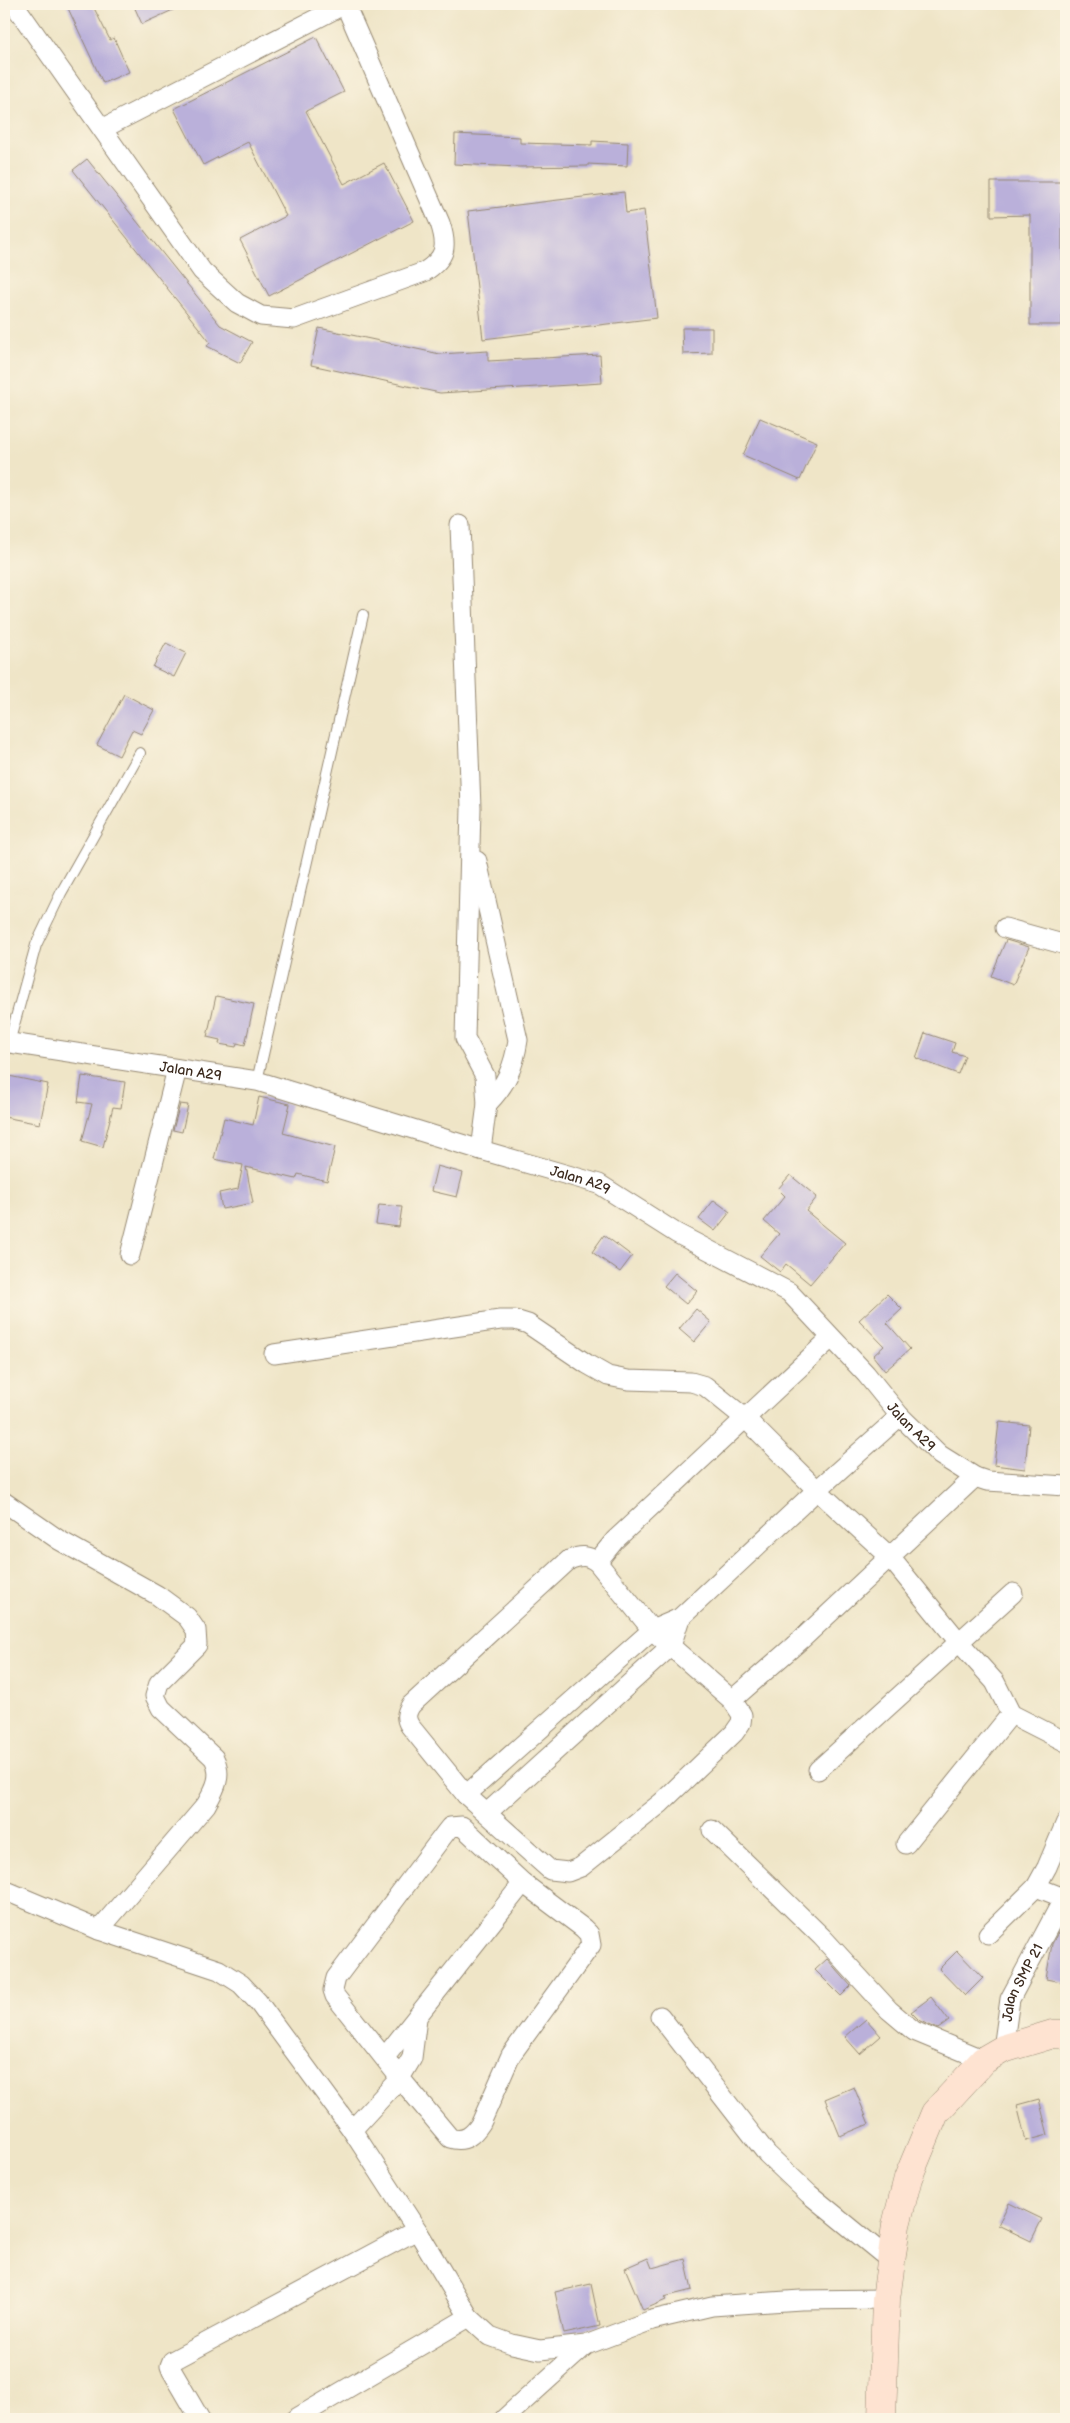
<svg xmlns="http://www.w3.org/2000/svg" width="1070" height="2423" font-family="'Balsamiq Sans',sans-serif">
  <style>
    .building { fill: #bab0da }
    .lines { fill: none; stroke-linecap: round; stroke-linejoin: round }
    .lane-casing { stroke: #958872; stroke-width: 12 }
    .street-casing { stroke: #958872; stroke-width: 21 }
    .secondary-casing { stroke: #958872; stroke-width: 29 }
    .lane { stroke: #fff; stroke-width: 10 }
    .street { stroke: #fff; stroke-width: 19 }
    .secondary { stroke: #fee3d1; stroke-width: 28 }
    .labels { text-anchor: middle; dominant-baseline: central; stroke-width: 4; stroke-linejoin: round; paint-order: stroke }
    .street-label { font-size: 14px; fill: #3b2a1e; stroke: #fcf5e5 }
  </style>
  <rect width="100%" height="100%" fill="#fcf5e5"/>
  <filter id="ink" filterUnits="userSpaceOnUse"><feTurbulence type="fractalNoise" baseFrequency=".02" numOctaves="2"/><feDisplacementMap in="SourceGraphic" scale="10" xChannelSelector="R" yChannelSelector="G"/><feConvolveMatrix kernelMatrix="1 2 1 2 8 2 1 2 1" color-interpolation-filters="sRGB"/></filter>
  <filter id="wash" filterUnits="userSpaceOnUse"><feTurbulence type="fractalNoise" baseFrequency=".0096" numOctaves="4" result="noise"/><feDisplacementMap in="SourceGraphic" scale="20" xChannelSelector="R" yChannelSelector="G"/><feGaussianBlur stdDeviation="1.12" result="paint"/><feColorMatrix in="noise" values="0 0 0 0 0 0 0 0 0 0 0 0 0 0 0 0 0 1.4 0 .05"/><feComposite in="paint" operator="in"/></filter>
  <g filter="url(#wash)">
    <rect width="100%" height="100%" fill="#efe5c7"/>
    <g id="blocks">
      <g class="building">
        <polygon points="66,4 92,4 110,40 114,38 129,72 103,83"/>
        <polygon points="133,4 186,4 142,24"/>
        <polygon points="316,37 344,92 306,111 344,184 384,163 414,221 269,296 240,240 286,216 248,142 203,165 174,109"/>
        <polygon points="455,134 520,137 520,143 592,145 592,141 628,143 627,166 588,164 588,166 519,167 454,164"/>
        <polygon points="87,159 220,325 252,342 240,363 207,346 210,342 73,170"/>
        <polygon points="991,182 1062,182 1062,325 1030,325 1030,215 991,216"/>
        <polygon points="624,192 626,213 644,210 657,318 483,339 468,211"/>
        <polygon points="319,328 440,354 488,351 488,361 600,355 602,383 440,393 311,365"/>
        <polygon points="682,328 712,328 712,353 683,354"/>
        <polygon points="760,418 817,442 800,480 743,455"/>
        <polygon points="166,643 186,653 174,677 153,667"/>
        <polygon points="124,694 154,710 141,734 132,730 119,756 97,745"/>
        <polygon points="1006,940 1029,947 1013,985 991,976"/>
        <polygon points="216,996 254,1004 245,1045 237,1043 236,1047 219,1044 220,1040 207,1037"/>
        <polygon points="925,1033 955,1043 952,1052 965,1056 958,1074 916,1058"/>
        <polygon points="4,1075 48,1084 40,1124 4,1117"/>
        <polygon points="82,1076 125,1082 121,1108 113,1107 103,1147 82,1141 92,1104 78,1102"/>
        <polygon points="259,1097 290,1104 283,1133 335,1147 327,1181 298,1174 296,1179 246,1167 253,1203 222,1209 219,1193 238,1189 243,1165 214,1159 224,1118 253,1125"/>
        <polygon points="180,1104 188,1105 182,1132 173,1130"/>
        <polygon points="437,1166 463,1173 457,1197 431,1191"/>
        <polygon points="790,1175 817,1197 806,1211 845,1243 810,1284 786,1264 780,1272 760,1256 779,1234 764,1221 785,1196 778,1189"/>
        <polygon points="714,1200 730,1212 715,1231 699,1219"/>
        <polygon points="379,1205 402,1207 399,1227 376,1224"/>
        <polygon points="604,1235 632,1256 620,1272 592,1252"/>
        <polygon points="675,1273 697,1291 686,1304 664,1286"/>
        <polygon points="887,1294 902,1309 887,1323 910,1349 885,1371 873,1356 884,1346 859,1320"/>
        <polygon points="696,1309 711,1322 694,1342 679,1329"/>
        <polygon points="999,1422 1029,1425 1025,1469 994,1465"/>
        <polygon points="1066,1917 1066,1983 1046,1979 1052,1944"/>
        <polygon points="957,1951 983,1978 965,1996 939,1969"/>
        <polygon points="827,1959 851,1986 841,1996 815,1970"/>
        <polygon points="931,1997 949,2021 938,2029 920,2021 911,2012"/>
        <polygon points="866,2019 881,2036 860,2054 845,2037"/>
        <polygon points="854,2087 869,2124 840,2136 825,2099"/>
        <polygon points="1039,2099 1048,2135 1026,2141 1017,2105"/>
        <polygon points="1009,2203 1042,2219 1031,2241 998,2225"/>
        <polygon points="648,2258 652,2268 685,2259 692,2290 664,2297 666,2300 643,2310 625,2268"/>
        <polygon points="591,2284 600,2326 564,2334 555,2292"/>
      </g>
    </g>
  </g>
  <g filter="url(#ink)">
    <use href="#blocks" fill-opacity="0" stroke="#958872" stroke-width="1"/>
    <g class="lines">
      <g class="lane-casing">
        <g id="lane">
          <polyline points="9,1043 36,945 61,893 140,753"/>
          <polyline points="257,1081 363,615"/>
        </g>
      </g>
      <g class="street-casing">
        <g id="street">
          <path d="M 14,4 L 202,271 L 237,303 L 261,316 L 294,319 L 424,272 C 446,258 448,247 440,223 L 345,4"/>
          <polyline points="104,128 345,4"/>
          <polyline points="460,525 471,808 465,1038 485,1076 487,1104 481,1150"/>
          <path d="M 477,861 L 518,1040 C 514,1067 506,1085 487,1104"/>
          <polyline points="1005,928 1066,945"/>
          <path id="s1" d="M 4,1042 L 257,1081 L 481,1150 L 599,1184 L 676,1233 L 789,1292 L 866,1374 L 900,1416 L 940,1455 L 975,1477 L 987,1481 L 1066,1486"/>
          <polyline points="130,1255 177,1069"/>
          <path d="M 831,1338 L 615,1540 L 597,1562 C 587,1555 581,1555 569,1560 L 411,1705 C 406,1713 405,1718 410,1726 L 466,1795 L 550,1870 L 568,1872 L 581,1867 L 661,1803 L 734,1733 L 741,1723 L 742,1715 L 732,1700 L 804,1637 L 975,1477"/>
          <polyline points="274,1354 500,1320 515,1320 528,1324 587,1364 608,1376 628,1380 691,1382 705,1386 746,1419 817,1490 889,1556 959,1642 995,1682 1011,1714 1066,1742"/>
          <path d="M 4,1502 L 59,1540 L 157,1595 L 187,1617 L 196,1630 L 197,1645 L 159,1683 L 155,1696 L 161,1708 L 214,1758 C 223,1776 215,1789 206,1805 L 99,1930"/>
          <polyline points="597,1562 652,1630 732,1700"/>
          <polyline points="818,1770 1013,1593"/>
          <polyline points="466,1795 652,1630 680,1618 817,1490 900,1416"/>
          <polyline points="487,1813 671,1646 680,1618"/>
          <polyline points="712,1830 822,1937 889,2010 914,2031 984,2060"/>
          <polyline points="906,1844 1011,1714"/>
          <polyline points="4,1890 99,1930 219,1970 241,1984 258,2002 352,2130 417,2230 469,2317 490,2336 512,2344 540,2350 586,2345 652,2320 712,2306 801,2300 886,2299"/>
          <polyline points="1064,1898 1036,1887 1047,1867 1066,1822"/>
          <polyline points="988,1934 1036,1887"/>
          <polyline points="660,2016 767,2154 809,2194 891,2261"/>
          <path d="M 417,2018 L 412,2058 L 400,2078 L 450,2138 C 465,2143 473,2135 481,2123 L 511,2055 L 591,1945 L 589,1934 L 583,1928 L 523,1883"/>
          <path id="s2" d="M 1003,2049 L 1010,1999 L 1066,1894"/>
          <polyline points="352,2130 400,2078 335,1996 333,1990 336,1978 446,1832 450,1827 462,1826 523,1883 385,2057"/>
          <polyline points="200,2419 172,2371 170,2366 172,2361 417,2230"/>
          <polyline points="295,2419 469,2317"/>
          <polyline points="504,2419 586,2345"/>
        </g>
      </g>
      <g class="secondary-casing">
        <polyline id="secondary" points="882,2419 886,2299 896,2225 908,2178 935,2113 984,2060 1003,2049 1053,2034 1066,2034"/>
      </g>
      <use href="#lane" class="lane"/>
      <use href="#street" class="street"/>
      <use href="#secondary" class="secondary"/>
    </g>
  </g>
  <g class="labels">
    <g class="street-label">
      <text stroke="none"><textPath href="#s1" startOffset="189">Jalan A29</textPath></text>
      <text stroke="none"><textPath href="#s1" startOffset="594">Jalan A29</textPath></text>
      <text stroke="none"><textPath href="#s1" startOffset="1014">Jalan A29</textPath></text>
      <text stroke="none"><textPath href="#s2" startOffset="70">Jalan SMP 21</textPath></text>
    </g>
  </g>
  <rect width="1070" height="2423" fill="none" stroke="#fcf5e5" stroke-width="20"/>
</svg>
